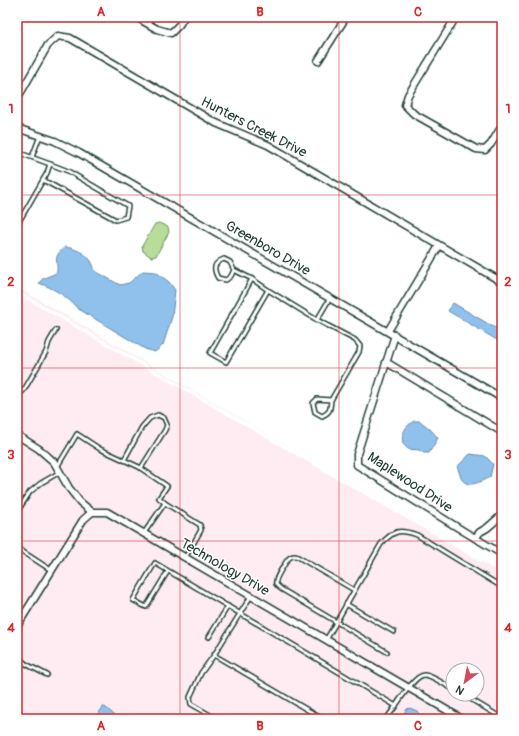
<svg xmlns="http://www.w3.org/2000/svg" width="519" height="736" font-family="Pangolin,sans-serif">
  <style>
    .built { fill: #feecf2; fill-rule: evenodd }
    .green { fill: #b7dd98; stroke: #6b8d66 }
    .water { fill: #90c0ec; stroke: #638ca2 }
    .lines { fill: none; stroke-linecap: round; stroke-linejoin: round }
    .service-casing { stroke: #1f3d34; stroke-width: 6 }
    .minor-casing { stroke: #1f3d34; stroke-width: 9 }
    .service { stroke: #fff; stroke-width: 3 }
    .minor { stroke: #fff; stroke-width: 6 }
    .grid { fill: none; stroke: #d62828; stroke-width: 1; stroke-opacity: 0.55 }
    .labels { text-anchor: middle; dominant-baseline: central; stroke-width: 3; stroke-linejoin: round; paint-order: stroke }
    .street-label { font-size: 14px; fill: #1f3d34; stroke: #fff }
    .neatline { fill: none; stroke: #d62828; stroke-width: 1.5 }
    .grid-label { font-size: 13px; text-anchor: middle; font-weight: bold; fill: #d62828 }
  </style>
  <rect width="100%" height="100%" fill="#fff"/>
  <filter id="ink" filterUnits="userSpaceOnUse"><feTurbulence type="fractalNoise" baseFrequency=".025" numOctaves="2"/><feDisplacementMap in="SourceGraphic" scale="8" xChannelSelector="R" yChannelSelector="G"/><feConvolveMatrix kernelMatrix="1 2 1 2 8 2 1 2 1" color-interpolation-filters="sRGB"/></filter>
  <g filter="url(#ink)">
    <g class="built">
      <polygon points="17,287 274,438 296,451 17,290"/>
      <path d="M 17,294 L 502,574 L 502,719 L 17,719 ZM 453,670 L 477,670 L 477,694 L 453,694 Z"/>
    </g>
    <polygon class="green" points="159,223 168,227 169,232 156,256 151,257 143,251 142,246 155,224"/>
    <g class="water">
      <path d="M 65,247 C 74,248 86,253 91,261 C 93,264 94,268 95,271 L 120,285 L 129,283 L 143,271 L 156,272 L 169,282 L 175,290 L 172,317 L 163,345 L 155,352 L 145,349 L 77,308 C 68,297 53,288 39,283 C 43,276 51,277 57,272 C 58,259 52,258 65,247 Z"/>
      <polygon points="453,303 502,332 502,343 448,311"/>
      <path d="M 414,421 L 420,421 L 430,429 L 438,438 L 429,453 L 424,453 L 419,450 L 408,449 L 403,444 C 401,434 405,426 414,421 Z"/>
      <path d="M 470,454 L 485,456 L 493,464 L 490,477 C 481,481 468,490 461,478 C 460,475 459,471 457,467 Z"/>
      <polygon points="103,707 105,707 113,714 114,719 95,719"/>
      <polygon points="410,708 417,711 423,719 400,719 407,709"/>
    </g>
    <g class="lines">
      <g class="service-casing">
        <g id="service">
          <polyline points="17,152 50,164 47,173 17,225"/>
          <polyline points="32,157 40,136"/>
          <polyline points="43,180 116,220 126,217 128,206 68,171 50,164"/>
          <path d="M 234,270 L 231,276 L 226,280 L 218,278 C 213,269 213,263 224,259 L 230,262 L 234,270 L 252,279 L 210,353 L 226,362 L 268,290 L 317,320 L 330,298"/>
          <polyline points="252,279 268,290"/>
          <path d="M 317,320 L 355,340 L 360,346 L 359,352 L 331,400 C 330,409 331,412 322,416 L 315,412 L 313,403 L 317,399 L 331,400"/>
          <polyline points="17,397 24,390 38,366 46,352 49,342 56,330"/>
          <polyline points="124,460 142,427 150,418 158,415 164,418 167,425 165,430 141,468"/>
          <polyline points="57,467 77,434 100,449 124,460 139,467 167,486 159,498 165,503"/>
          <polyline points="17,512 30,492 41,483 60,472"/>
          <polyline points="144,533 165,503 200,525 201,530 185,558"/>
          <polyline points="17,548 51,570"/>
          <polyline points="168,571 146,607 133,600 155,563 396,706"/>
          <path d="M 354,590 L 298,557 C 294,555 291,556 288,559 C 285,564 274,579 276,584 C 277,586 280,588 281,589 L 387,652"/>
          <polyline points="251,596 214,655 323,719"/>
          <polyline points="346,604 394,632"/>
          <polyline points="209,637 228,606"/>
          <path d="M 326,640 L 381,544 C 394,530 399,529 417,535 L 502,587"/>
          <polyline points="214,655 201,673 190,697 191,704 217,719"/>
          <polyline points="17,656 26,664 47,675"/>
          <polyline points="462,694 502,718"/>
          <polyline points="125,719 126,718 128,719"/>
          <path d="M 386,719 C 394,711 413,674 425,675 C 433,676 445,685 453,689"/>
          <polyline points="448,719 451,713"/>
        </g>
      </g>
      <g class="minor-casing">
        <g id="minor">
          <polyline points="136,17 157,29 171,33 179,25 184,17"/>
          <polyline points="456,17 408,95 405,105 414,114 476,149 485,150 491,144 502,126"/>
          <polyline points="318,61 346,17"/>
          <polyline points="17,99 48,45 58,36 70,38 216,123 268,145 502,282"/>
          <polyline points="17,128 55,141 79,153 502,398"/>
          <polyline points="388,331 439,246"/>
          <polyline points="395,335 357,454 357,465 465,532 502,554"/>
          <polyline points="386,362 502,432"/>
          <polyline points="17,435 39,449 54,462 69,488 80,502 92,512"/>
          <polyline points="475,538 480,532 487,528 502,515"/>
          <polyline points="17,626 83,520 92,512 107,512 462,719"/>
        </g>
      </g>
      <use href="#service" class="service"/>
      <use href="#minor" class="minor"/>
    </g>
  </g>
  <path class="grid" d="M 180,17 L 180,719M 339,17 L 339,719M 17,195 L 502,195M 17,368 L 502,368M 17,541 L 502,541"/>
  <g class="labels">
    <g class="street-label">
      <text transform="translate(254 127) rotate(27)">Hunters Creek Drive</text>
      <text transform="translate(268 248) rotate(30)">Greenboro Drive</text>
      <text transform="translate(410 482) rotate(33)">Maplewood Drive</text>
      <text transform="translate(225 567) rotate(30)">Technology Drive</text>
    </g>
  </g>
  <rect width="519" height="736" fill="none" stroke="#fff" stroke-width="44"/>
  <g transform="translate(465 682) rotate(212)"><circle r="19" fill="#ffffff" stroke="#a5b1ae"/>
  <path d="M0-3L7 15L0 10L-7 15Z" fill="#d1495b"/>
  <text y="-6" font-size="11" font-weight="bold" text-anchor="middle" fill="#1f3d34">N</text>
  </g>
  <rect x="22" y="22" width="475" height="692" class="neatline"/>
  <g class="grid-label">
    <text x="101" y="16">A</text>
    <text x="260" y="16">B</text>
    <text x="418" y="16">C</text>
    <text x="11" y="113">1</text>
    <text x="508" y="113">1</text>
    <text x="11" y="286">2</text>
    <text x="508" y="286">2</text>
    <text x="11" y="459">3</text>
    <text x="508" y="459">3</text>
    <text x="11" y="632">4</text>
    <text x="508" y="632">4</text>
    <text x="101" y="730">A</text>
    <text x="260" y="730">B</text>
    <text x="418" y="730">C</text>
  </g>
</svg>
